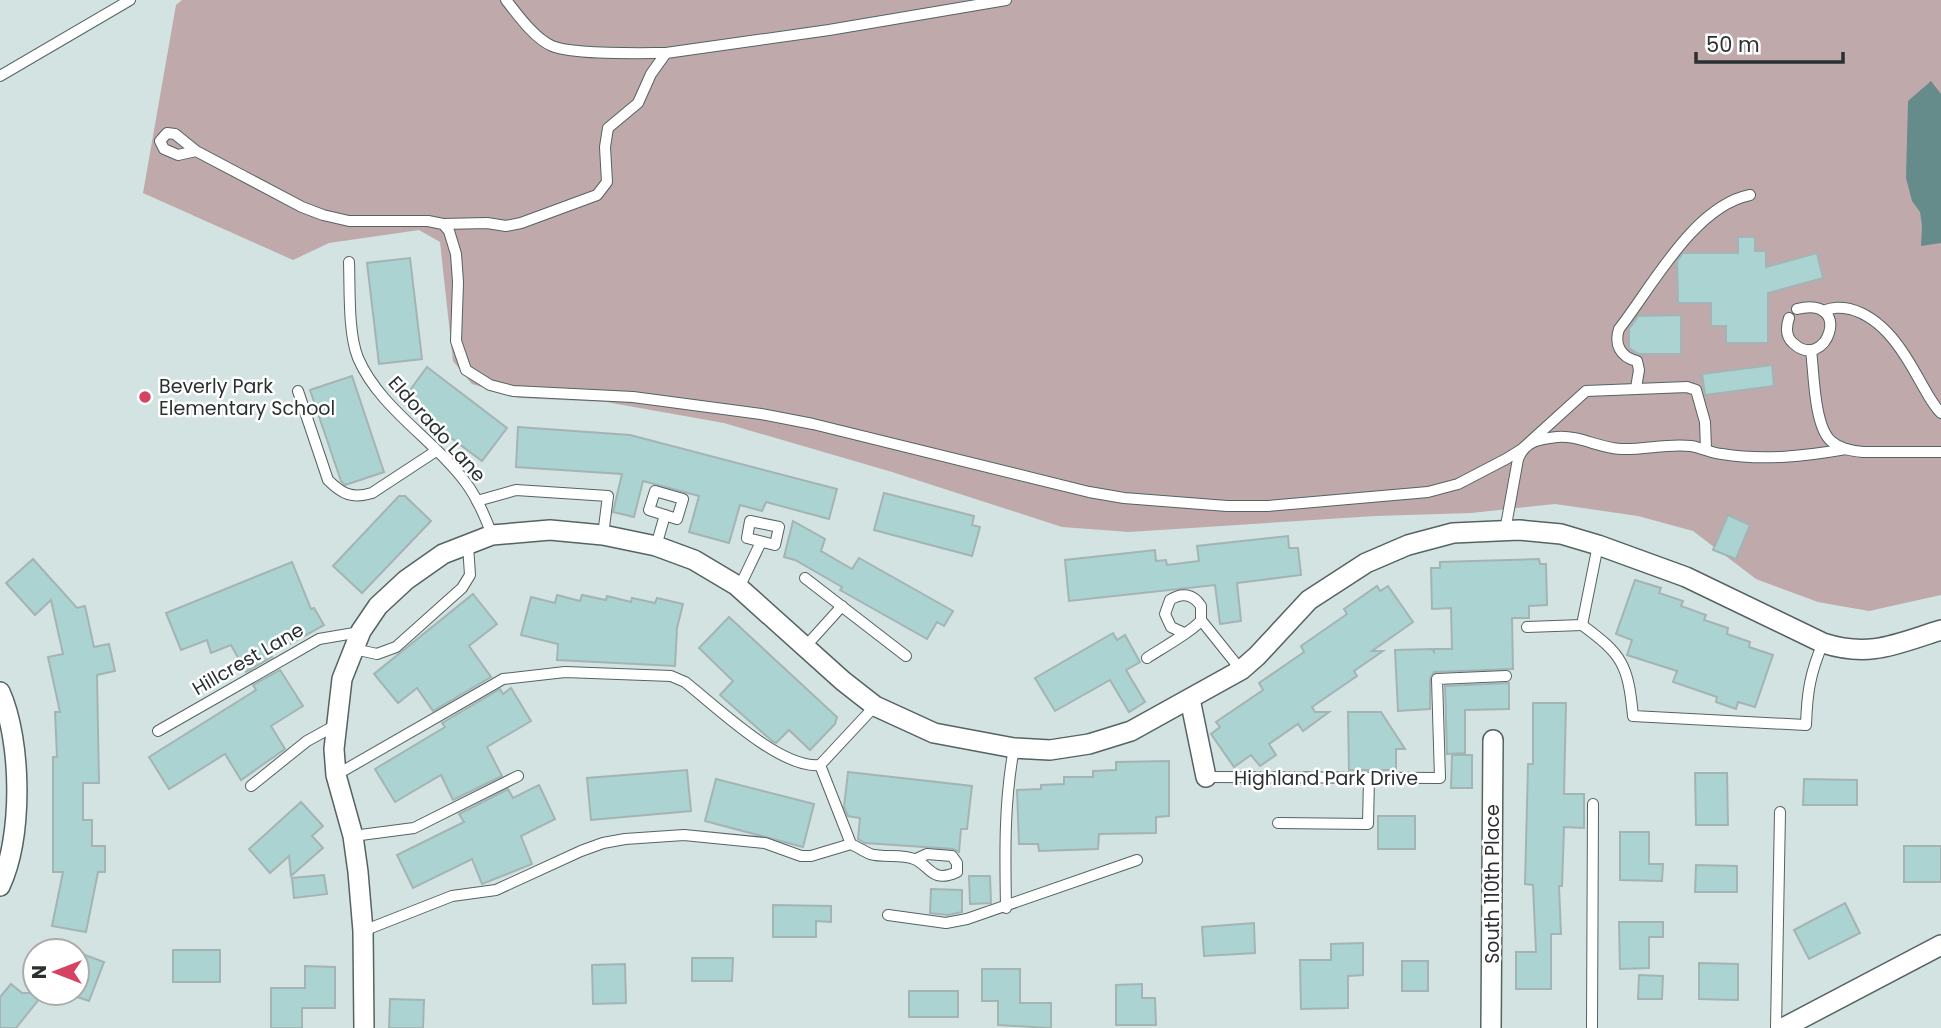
<svg xmlns="http://www.w3.org/2000/svg" width="1941" height="1028" font-family="Poppins,sans-serif">
  <style>
    .green { fill: #bfa9aa }
    .water { fill: #658b8a }
    .building { fill: #abd3d1; stroke: #a4b4b4; stroke-width: 2 }
    .lines { fill: none; stroke-linecap: round; stroke-linejoin: round }
    .service-casing { stroke: #556363; stroke-width: 12 }
    .minor-casing { stroke: #556363; stroke-width: 22 }
    .service { stroke: #fff; stroke-width: 10 }
    .minor { stroke: #fff; stroke-width: 19 }
    .poi-dot { fill: #d44462; stroke: #fff; stroke-width: 2.5 }
    .labels { text-anchor: middle; dominant-baseline: central; stroke-width: 5; stroke-linejoin: round; paint-order: stroke }
    .poi-label { font-size: 19px; fill: #2a3030; stroke: #fff; text-anchor: start }
    .street-label { font-size: 19px; fill: #2a3030; stroke: #fff }
  </style>
  <rect width="100%" height="100%" fill="#d2e3e2"/>
  <polygon class="green" points="182,0 1941,0 1941,595 1869,611 1818,602 1756,579 1693,531 1638,516 1555,504 1471,513 1375,516 1129,532 1062,527 892,472 724,423 606,402 519,398 472,384 453,361 440,242 419,230 329,243 293,260 143,193 176,5"/>
  <polygon class="water" points="1931,81 1941,94 1941,243 1921,246 1922,226 1920,212 1912,201 1906,178 1908,101"/>
  <g class="building">
    <polygon points="1738,237 1755,237 1755,251 1766,251 1766,267 1817,253 1823,278 1768,293 1768,343 1726,343 1726,326 1711,326 1711,303 1678,303 1677,261 1683,253 1738,253"/>
    <polygon points="410,258 422,359 379,364 367,263"/>
    <polygon points="1681,315 1681,354 1639,354 1629,348 1629,329 1638,316"/>
    <polygon points="1772,365 1774,386 1705,395 1702,374"/>
    <polygon points="427,367 507,428 482,461 402,401"/>
    <polygon points="352,376 384,472 345,485 341,481 310,390"/>
    <polygon points="518,427 630,435 837,489 829,519 766,502 762,511 740,505 729,543 689,532 699,496 643,481 634,517 613,512 622,474 516,467"/>
    <polygon points="884,493 974,516 972,525 980,527 972,556 874,530"/>
    <polygon points="399,496 405,496 431,521 362,593 333,566"/>
    <polygon points="1728,515 1750,525 1736,559 1713,550"/>
    <polygon points="793,521 825,539 821,551 852,569 859,558 953,611 944,626 937,622 927,639 840,590 842,587 795,560 784,557"/>
    <polygon points="1288,536 1289,548 1298,548 1301,575 1237,583 1241,621 1220,624 1215,585 1069,601 1065,560 1155,550 1156,561 1166,560 1167,565 1199,561 1197,546"/>
    <polygon points="33,559 77,608 85,606 94,647 109,644 115,671 97,675 99,783 83,783 83,820 92,820 92,846 105,846 105,872 98,872 86,932 52,926 63,872 53,872 53,757 57,757 55,712 60,712 48,657 63,654 51,600 35,615 6,583"/>
    <polygon points="1539,559 1540,564 1546,564 1547,605 1529,606 1529,618 1512,618 1513,669 1434,672 1430,679 1430,709 1398,711 1395,650 1432,649 1434,652 1434,649 1452,649 1451,608 1432,609 1431,568 1440,568 1440,562"/>
    <polygon points="292,562 311,609 314,608 324,625 270,655 272,657 246,672 231,645 211,653 207,640 181,650 166,613"/>
    <polygon points="1635,580 1661,588 1659,593 1683,601 1681,606 1706,615 1704,620 1728,628 1727,634 1750,642 1749,647 1773,655 1755,707 1738,702 1736,709 1716,702 1717,697 1673,682 1677,671 1627,655 1632,640 1616,634"/>
    <polygon points="1377,586 1380,591 1388,586 1413,622 1372,651 1383,651 1354,671 1357,676 1312,707 1315,712 1329,712 1303,731 1298,724 1269,744 1276,755 1260,766 1251,755 1234,767 1211,734 1220,727 1216,722 1263,690 1259,683 1304,652 1301,646 1347,614 1344,609"/>
    <polygon points="473,594 497,624 469,646 491,677 433,711 417,688 398,703 374,674"/>
    <polygon points="557,595 580,601 582,595 606,600 607,596 631,602 632,598 655,603 657,598 683,604 677,628 675,666 557,660 558,644 521,635 531,597 555,603"/>
    <polygon points="729,617 837,717 835,724 810,750 789,730 776,743 772,741 720,695 733,681 699,648"/>
    <polygon points="1113,633 1117,640 1125,635 1140,662 1126,670 1145,702 1129,712 1110,680 1055,711 1035,678"/>
    <polygon points="280,670 303,706 271,726 285,749 241,780 225,754 169,789 149,757 256,690 253,685"/>
    <polygon points="1509,683 1509,709 1465,710 1465,753 1447,754 1445,686"/>
    <polygon points="511,688 531,721 487,747 502,776 453,800 441,775 395,802 375,769 445,727 442,723 500,689 503,694"/>
    <polygon points="1533,703 1566,703 1564,794 1584,794 1584,828 1564,827 1562,886 1559,886 1561,934 1551,934 1551,989 1516,989 1516,952 1536,952 1533,885 1525,884 1528,764 1533,764"/>
    <polygon points="1348,712 1381,712 1405,749 1396,749 1396,770 1349,770"/>
    <polygon points="1452,755 1472,755 1472,788 1451,788"/>
    <polygon points="1169,761 1169,816 1156,817 1156,833 1099,834 1098,849 1039,851 1038,844 1019,844 1017,790 1041,789 1041,785 1064,784 1064,777 1093,777 1093,771 1116,770 1116,762"/>
    <polygon points="687,770 691,811 591,820 587,778"/>
    <polygon points="848,772 972,786 967,829 961,829 959,852 953,849 865,843 858,839 860,818 848,816 844,807"/>
    <polygon points="1695,773 1727,773 1728,825 1696,825"/>
    <polygon points="716,779 814,804 803,847 705,821"/>
    <polygon points="1804,779 1857,780 1857,805 1803,805"/>
    <polygon points="539,785 555,819 521,836 532,864 482,884 472,859 413,888 397,855 464,822 459,814 508,789 513,798"/>
    <polygon points="301,802 323,826 312,836 323,848 291,876 289,856 270,873 249,849"/>
    <rect x="1378" y="816" width="37" height="33"/>
    <polygon points="1620,832 1649,832 1649,864 1663,864 1662,881 1620,880"/>
    <rect x="1904" y="846" width="37" height="36"/>
    <polygon points="1696,865 1737,866 1737,892 1695,892"/>
    <polygon points="324,875 327,894 294,898 292,878"/>
    <polygon points="969,876 990,876 991,903 970,904"/>
    <polygon points="931,889 962,890 962,912 948,915 930,913"/>
    <polygon points="1845,903 1860,933 1809,959 1794,930"/>
    <polygon points="773,905 831,906 831,922 816,921 816,937 773,937"/>
    <polygon points="1619,922 1663,922 1663,937 1649,937 1649,968 1620,969"/>
    <polygon points="1254,923 1255,953 1204,956 1202,927"/>
    <polygon points="1363,943 1363,975 1348,976 1348,1008 1301,1009 1300,960 1331,960 1331,944"/>
    <rect x="173" y="950" width="47" height="32"/>
    <polygon points="77,952 104,962 89,1001 77,997"/>
    <polygon points="692,958 733,958 732,981 692,981"/>
    <rect x="1402" y="961" width="26" height="30"/>
    <polygon points="1699,963 1738,964 1738,1000 1699,999"/>
    <polygon points="625,964 626,1003 593,1004 592,965"/>
    <polygon points="305,966 335,967 335,1008 302,1008 302,1028 271,1028 271,988 305,988"/>
    <polygon points="982,969 1020,969 1020,1003 1051,1003 1051,1028 998,1025 998,1001 982,1001"/>
    <polygon points="1639,975 1663,976 1662,999 1638,999"/>
    <polygon points="11,984 22,993 44,993 16,1028 0,1028 0,997"/>
    <polygon points="1142,984 1142,998 1155,998 1156,1025 1116,1025 1116,985"/>
    <rect x="909" y="991" width="49" height="26"/>
    <polygon points="390,999 424,1000 423,1028 389,1028"/>
  </g>
  <g class="lines">
    <g class="service-casing">
      <g id="service">
        <path d="M 506,0 C 518,15 534,38 552,46 C 573,55 641,53 666,53"/>
        <polyline points="0,76 130,0"/>
        <polyline points="196,151 178,155 164,149 160,141 167,133 175,134 196,151 302,207 323,215 349,221 428,221 443,224 449,231 456,254 458,282 456,341 466,370 490,385 513,391 633,397 761,414 813,424 1089,492 1124,498 1227,506 1268,506 1428,492 1458,484 1506,459 1522,449 1586,391 1687,387 1696,390 1705,422 1706,449"/>
        <polyline points="443,224 487,223 506,226 521,223 597,195 607,182 605,147 608,128 638,103 651,74 666,53 829,30 1006,0"/>
        <path d="M 349,262 C 350,290 348,333 358,358 C 380,409 434,439 466,483 C 478,499 485,516 492,535"/>
        <path d="M 1823,311 C 1833,307 1840,307 1850,309 C 1884,318 1904,352 1920,381 C 1927,393 1932,404 1941,413"/>
        <path d="M 1789,318 C 1786,327 1785,336 1793,343 C 1826,374 1855,295 1797,309"/>
        <path d="M 1811,350 C 1814,373 1814,426 1831,441 C 1840,449 1851,451 1863,452 L 1941,452"/>
        <path d="M 1636,388 L 1639,370 L 1637,361 C 1620,357 1614,344 1619,329 C 1652,287 1694,206 1750,195"/>
        <path d="M 298,391 L 328,480 C 342,494 352,499 372,493 L 436,451"/>
        <polygon points="655,491 683,499 677,519 649,510"/>
        <polyline points="477,501 516,490 608,496 603,535"/>
        <polygon points="750,521 779,527 775,545 747,538"/>
        <path d="M 1505,531 L 1518,459 C 1525,441 1539,439 1557,437 C 1579,435 1599,448 1621,449 C 1644,450 1668,443 1691,446 C 1702,448 1712,453 1722,454 C 1764,461 1806,456 1846,449"/>
        <polyline points="656,546 665,515"/>
        <polyline points="805,578 906,656"/>
        <polyline points="739,588 761,542"/>
        <polyline points="1201,620 1241,670"/>
        <path d="M 1582,625 C 1623,655 1628,665 1633,716 L 1806,725 C 1807,693 1810,673 1823,643"/>
        <polyline points="1527,627 1582,625 1598,545"/>
        <polyline points="805,647 842,606"/>
        <polyline points="354,649 377,654 396,647 462,588 470,575 468,545"/>
        <path d="M 1147,658 C 1159,650 1196,629 1201,620 L 1201,606 C 1193,594 1182,592 1170,600 L 1165,614 L 1171,627 L 1184,633"/>
        <polyline points="158,731 319,639 360,632"/>
        <polyline points="820,765 875,706"/>
        <path d="M 336,775 L 503,679 L 565,672 L 671,676 L 685,682 C 717,707 780,769 820,765 L 851,844 C 857,847 864,851 870,854 C 884,858 901,854 914,859 C 930,865 931,884 957,872 L 957,863 L 952,856 L 927,854 L 916,859"/>
        <polyline points="1206,777 1440,778 1437,679 1506,676"/>
        <polyline points="251,786 307,741 336,725"/>
        <polyline points="1278,823 1368,824 1369,778"/>
        <polyline points="353,836 414,828 518,776"/>
        <path d="M 1006,908 C 1005,853 1004,802 1014,748"/>
        <polyline points="888,915 946,923 967,919 1137,860"/>
        <polyline points="363,931 452,896 496,890 581,851 603,843 625,839 684,835 765,843 801,856 811,856 851,844"/>
        <polyline points="1592,1028 1593,804"/>
        <polyline points="1776,1028 1780,812"/>
      </g>
    </g>
    <g class="minor-casing">
      <g id="minor">
        <path d="M 0,692 C 22,741 23,837 0,886"/>
        <polyline points="1190,699 1206,777"/>
        <path d="M 364,1028 L 363,931 L 358,872 L 353,836 L 336,775 L 334,749 L 342,679 L 361,631 L 378,606 L 406,580 L 443,554 L 492,535 L 550,530 L 603,535 L 656,546 L 694,560 L 736,585 L 843,681 L 875,706 L 934,733 L 1014,748 L 1050,750 L 1089,744 L 1131,731 L 1241,670 L 1257,656 L 1309,600 L 1366,563 L 1408,545 L 1453,533 L 1519,530 L 1561,534 L 1598,545 L 1686,577 L 1823,643 C 1870,658 1896,644 1941,630"/>
        <polyline points="1491,1028 1493,740"/>
        <polyline points="1783,1028 1941,945"/>
      </g>
    </g>
    <use href="#service" class="service"/>
    <use href="#minor" class="minor"/>
  </g>
  <circle class="poi-dot" cx="145" cy="397" r="7"/>
  <g class="labels">
    <g class="poi-label">
      <text x="159" y="386">Beverly Park<tspan x="159" dy="22">Elementary School</tspan></text>
    </g>
    <g class="street-label">
      <text transform="translate(437 429) rotate(48)">Eldorado Lane</text>
      <text transform="translate(248 659) rotate(-30)">Hillcrest Lane</text>
      <text x="1326" y="778">Highland Park Drive</text>
      <text transform="translate(1492 884) rotate(-90)">South 110th Place</text>
    </g>
  </g>
  <g transform="translate(56 972) rotate(270)"><circle r="33" fill="#ffffff" stroke="#aaacac" stroke-width="2"/>
  <path d="M0-5L12 26L0 18L-12 26Z" fill="#d44462"/>
  <text y="-10" font-size="19" font-weight="bold" text-anchor="middle" fill="#2a3030">N</text>
  </g>
  <path d="M1696 52v10h147v-10" fill="none" stroke="#2a3030" stroke-width="3.5"/>
  <text x="1706" y="52" font-size="21" fill="#2a3030" stroke="#ffffff" stroke-width="5" paint-order="stroke">50 m</text>
</svg>
